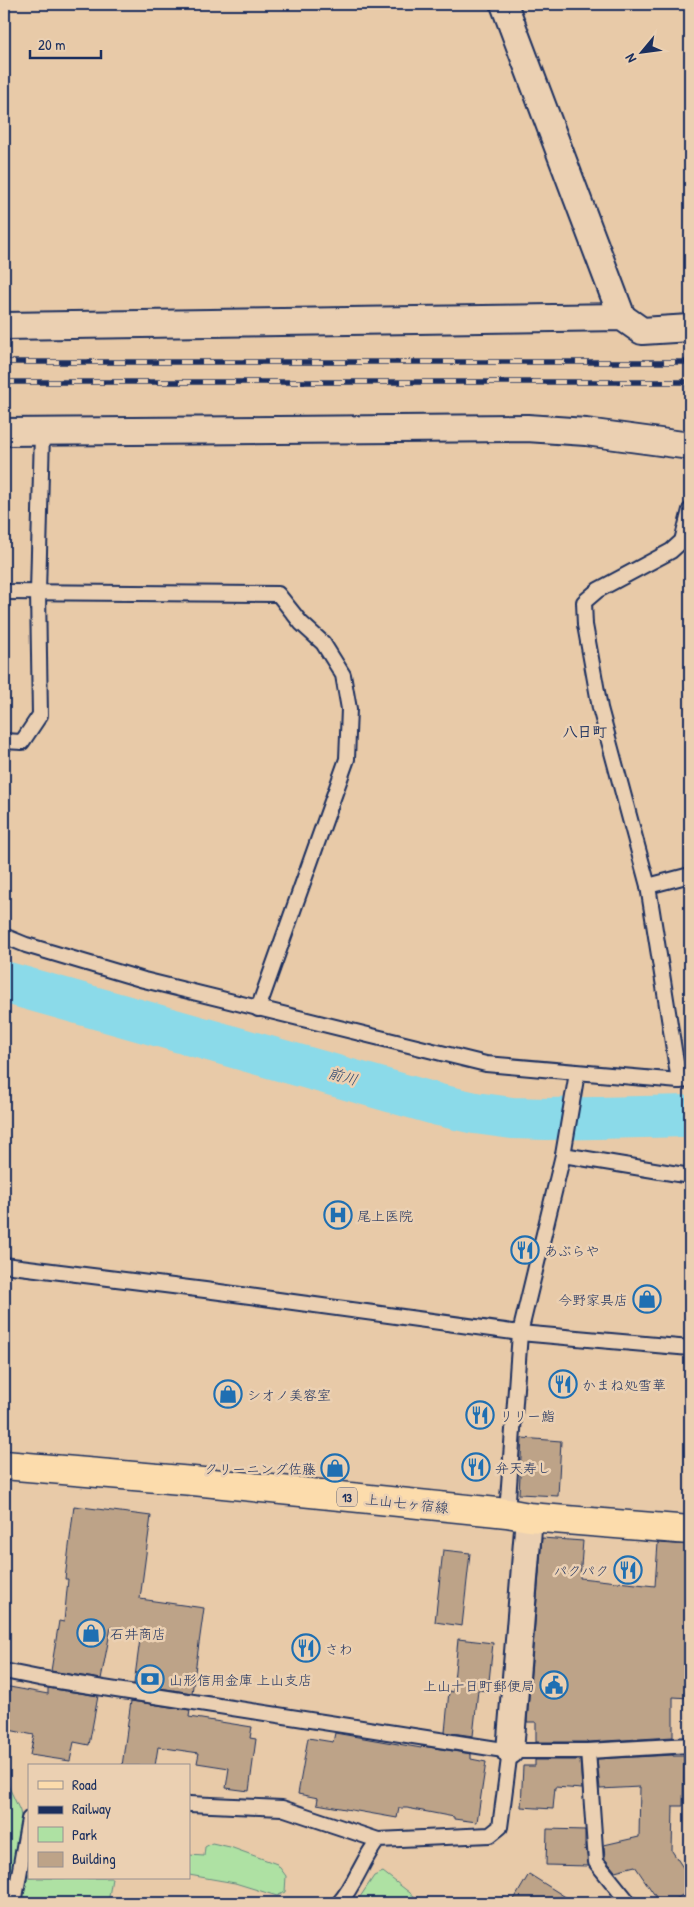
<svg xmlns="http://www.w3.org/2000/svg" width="694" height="1907" font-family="'Patrick Hand','Klee One',sans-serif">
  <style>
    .green { fill: #aee1a3; stroke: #648880 }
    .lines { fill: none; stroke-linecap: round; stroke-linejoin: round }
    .river { stroke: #8bdae9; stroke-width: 42 }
    .building { fill: #bda388; stroke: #1b2f5e }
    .lane-casing { stroke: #1b2f5e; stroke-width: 18 }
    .street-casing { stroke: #1b2f5e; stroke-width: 30 }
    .primary-casing { stroke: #1b2f5e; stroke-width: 31 }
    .lane { stroke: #ebd0b2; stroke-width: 14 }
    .street { stroke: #ebd0b2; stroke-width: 26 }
    .primary { stroke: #fcdcac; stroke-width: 28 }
    .rail-casing { stroke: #1b2f5e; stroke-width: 5.5 }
    .rail { stroke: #ebd0b2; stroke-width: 4; stroke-dasharray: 11; stroke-linecap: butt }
    .labels { text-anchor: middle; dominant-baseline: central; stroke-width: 5; stroke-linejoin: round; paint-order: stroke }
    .shield { fill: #ebd0b2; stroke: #595f77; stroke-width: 1 }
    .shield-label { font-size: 12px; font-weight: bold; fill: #1b2f5e }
    .poi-label { font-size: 14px; fill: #1b2f5e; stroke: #ebd0b2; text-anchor: start }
    .street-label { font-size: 14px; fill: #1b2f5e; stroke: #ebd0b2 }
    .neighbourhood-label { font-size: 15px; font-weight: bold; fill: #1b2f5e; stroke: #ebd0b2 }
    .water-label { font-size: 15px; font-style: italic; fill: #26406c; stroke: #ebd0b2 }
  </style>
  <rect width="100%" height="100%" fill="#e8caa8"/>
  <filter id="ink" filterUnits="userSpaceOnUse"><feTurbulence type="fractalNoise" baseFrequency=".02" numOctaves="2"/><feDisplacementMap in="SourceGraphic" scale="10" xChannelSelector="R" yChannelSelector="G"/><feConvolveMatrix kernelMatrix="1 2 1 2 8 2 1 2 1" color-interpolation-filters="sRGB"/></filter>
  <g filter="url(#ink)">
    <g class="green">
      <polygon points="4,1782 7,1783 20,1811 21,1818 6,1903 4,1903"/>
      <polygon points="212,1843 230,1847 277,1864 286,1876 285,1892 277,1896 235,1883 189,1875 189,1855 204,1856 205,1847"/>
      <polygon points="383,1872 423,1903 356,1903 374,1876"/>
      <polygon points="29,1873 29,1878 112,1878 108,1903 22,1903"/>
    </g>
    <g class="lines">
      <polyline class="river" points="4,982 439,1105 475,1113 512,1118 547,1119 690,1116"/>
    </g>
    <g class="building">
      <polygon points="522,1438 561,1441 558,1496 519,1494"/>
      <polygon points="74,1506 151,1516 140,1599 204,1608 192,1693 134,1684 141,1632 111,1627 101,1679 51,1671 59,1621 64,1622 68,1579 65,1579"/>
      <polygon points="542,1538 583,1541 580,1578 655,1586 658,1543 690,1545 690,1698 673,1697 673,1737 588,1742 536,1742 536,1722 527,1722"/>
      <polygon points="443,1550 470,1553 462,1626 435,1622"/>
      <polygon points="458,1639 493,1643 488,1691 478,1690 473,1736 445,1732 449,1691 453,1692"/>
      <polygon points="4,1686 48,1694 48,1688 98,1696 89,1745 74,1742 70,1761 30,1755 34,1735 4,1729"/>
      <polygon points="131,1701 190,1710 189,1717 252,1727 250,1738 256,1739 249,1791 226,1788 229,1768 197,1763 199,1753 158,1747 155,1766 122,1766"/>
      <polygon points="335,1733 421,1748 422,1746 471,1754 471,1759 486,1762 477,1822 454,1819 454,1817 407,1808 399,1808 397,1818 317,1804 318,1798 298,1794 308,1738 333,1742"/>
      <polygon points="673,1755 673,1756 684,1756 683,1806 673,1806 672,1851 690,1878 690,1890 670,1903 660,1903 635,1866 615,1871 605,1859 604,1845 639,1837 640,1787 600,1789 597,1759"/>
      <polygon points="535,1760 580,1760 582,1789 555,1787 553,1809 521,1807 523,1766 535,1766"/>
      <polygon points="547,1829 585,1830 585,1850 586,1849 589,1866 546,1865"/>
      <polygon points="529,1874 575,1903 512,1903"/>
    </g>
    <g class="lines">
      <g class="lane-casing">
        <g id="lane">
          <polyline points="4,592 278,594 301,623 323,643 343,675 349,709 347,759 258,1009"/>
          <polyline points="4,741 22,742 40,715 38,593 42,432"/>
          <polyline points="648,886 690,875"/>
          <polyline points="4,936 26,945 144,980 486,1064 679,1081 690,1080"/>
          <polyline points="679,1081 648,886 600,708 585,625 584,602 598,590 671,551 682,541 690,510"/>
          <polyline points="563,1155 690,1176"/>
          <polyline points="4,1265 205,1290 520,1333 690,1348"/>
          <polyline points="507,1513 520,1333 563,1155 577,1073"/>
          <polyline points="4,1671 39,1678 510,1751 588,1751 690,1745"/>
          <polyline points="588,1751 596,1862 629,1903"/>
          <polyline points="189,1804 282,1808 378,1840"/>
          <polyline points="14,1903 29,1819"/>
          <path d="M 339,1903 C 356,1884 362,1860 378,1840 L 490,1835 L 500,1827 L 510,1751"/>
        </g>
      </g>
      <g class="street-casing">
        <g id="street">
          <polyline points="504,4 622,317"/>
          <polyline points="4,326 622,317 642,331 690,328"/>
          <polyline points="4,432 527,428 586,432 690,446"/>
          <polyline points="510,1751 529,1517"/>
        </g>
      </g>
      <g class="primary-casing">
        <polyline id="primary" points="4,1465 193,1481 507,1513 529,1517 690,1530"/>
      </g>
      <use href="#lane" class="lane"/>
      <use href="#street" class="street"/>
      <use href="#primary" class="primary"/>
      <g class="rail-casing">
        <g id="rail">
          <polyline points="4,362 690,362"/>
          <polyline points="4,382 690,382"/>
        </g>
      </g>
      <use href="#rail" class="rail"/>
    </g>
  </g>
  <defs>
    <g id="hospital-ring" transform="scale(1.4375)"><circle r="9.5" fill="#ebd0b2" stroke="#1f6fb2" stroke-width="1.5"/><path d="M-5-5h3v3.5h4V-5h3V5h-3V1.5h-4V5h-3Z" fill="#1f6fb2"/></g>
    <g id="restaurant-ring" transform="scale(1.4375)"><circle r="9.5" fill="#ebd0b2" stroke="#1f6fb2" stroke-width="1.5"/><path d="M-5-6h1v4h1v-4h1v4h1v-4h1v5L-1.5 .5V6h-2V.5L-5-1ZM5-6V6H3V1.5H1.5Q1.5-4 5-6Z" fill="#1f6fb2"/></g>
    <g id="shop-ring" transform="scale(1.4375)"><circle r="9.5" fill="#ebd0b2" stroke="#1f6fb2" stroke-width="1.5"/><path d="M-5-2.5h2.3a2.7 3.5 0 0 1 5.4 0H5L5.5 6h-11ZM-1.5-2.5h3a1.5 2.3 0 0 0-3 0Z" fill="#1f6fb2"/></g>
    <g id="bank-ring" transform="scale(1.4375)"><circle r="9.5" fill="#ebd0b2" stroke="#1f6fb2" stroke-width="1.5"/><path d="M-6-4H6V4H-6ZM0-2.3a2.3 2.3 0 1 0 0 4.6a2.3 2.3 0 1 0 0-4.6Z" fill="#1f6fb2"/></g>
    <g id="civic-ring" transform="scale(1.4375)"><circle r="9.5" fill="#ebd0b2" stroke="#1f6fb2" stroke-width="1.5"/><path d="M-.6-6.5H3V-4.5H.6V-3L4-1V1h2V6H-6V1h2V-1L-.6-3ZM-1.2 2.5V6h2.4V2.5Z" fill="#1f6fb2"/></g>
  </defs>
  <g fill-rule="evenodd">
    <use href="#hospital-ring" x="338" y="1215"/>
    <use href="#restaurant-ring" x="525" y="1250"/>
    <use href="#shop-ring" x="647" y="1299"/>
    <use href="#restaurant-ring" x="563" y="1384"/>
    <use href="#shop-ring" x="228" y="1394"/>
    <use href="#restaurant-ring" x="480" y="1415"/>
    <use href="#restaurant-ring" x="476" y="1467"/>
    <use href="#shop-ring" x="335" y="1468"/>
    <use href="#restaurant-ring" x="628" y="1570"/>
    <use href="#shop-ring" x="91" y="1633"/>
    <use href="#restaurant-ring" x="306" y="1648"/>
    <use href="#bank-ring" x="150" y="1679"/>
    <use href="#civic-ring" x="554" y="1685"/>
  </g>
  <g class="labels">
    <rect class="shield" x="337" y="1487.5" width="20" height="19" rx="4"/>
    <g class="shield-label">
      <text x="347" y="1497">13</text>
    </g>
    <g class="poi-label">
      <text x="357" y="1215">尾上医院</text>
      <text x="544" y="1250">あぶらや</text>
      <text x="628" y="1299" text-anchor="end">今野家具店</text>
      <text x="582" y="1384">かまね処雪華</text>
      <text x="247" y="1394">シオノ美容室</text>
      <text x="499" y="1415">リリー鮨</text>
      <text x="495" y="1467">弁天寿し</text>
      <text x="316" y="1468" text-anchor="end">クリーニング佐藤</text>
      <text x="609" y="1570" text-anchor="end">パクパク</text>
      <text x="110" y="1633">石井商店</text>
      <text x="325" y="1648">さわ</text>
      <text x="169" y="1679">山形信用金庫 上山支店</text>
      <text x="535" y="1685" text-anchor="end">上山十日町郵便局</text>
    </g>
    <g class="street-label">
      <text transform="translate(407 1503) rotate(6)">上山七ヶ宿線</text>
    </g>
    <g class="neighbourhood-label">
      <text x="585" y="731">八日町</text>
    </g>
    <g class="water-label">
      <text transform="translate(343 1076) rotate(16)">前川</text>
    </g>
  </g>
  <rect width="694" height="1907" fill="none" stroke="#ebd0b2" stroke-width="20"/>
  <rect x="10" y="10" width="674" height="1887" fill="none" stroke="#1b2f5e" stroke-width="2" filter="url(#ink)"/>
  <rect x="28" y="1764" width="162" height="115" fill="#ebd0b2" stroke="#989090"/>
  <rect x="38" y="1781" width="25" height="8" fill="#fcdcac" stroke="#989090"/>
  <text x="72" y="1790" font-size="15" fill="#1b2f5e">Road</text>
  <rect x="38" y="1806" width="25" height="8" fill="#1b2f5e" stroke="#989090"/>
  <text x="72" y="1814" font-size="15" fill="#1b2f5e">Railway</text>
  <rect x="38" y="1827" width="25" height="15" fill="#aee1a3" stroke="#989090"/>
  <text x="72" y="1840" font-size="15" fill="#1b2f5e">Park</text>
  <rect x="38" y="1852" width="25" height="15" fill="#bda388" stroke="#989090"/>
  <text x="72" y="1864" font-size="15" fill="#1b2f5e">Building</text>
  <g transform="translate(642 52) rotate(241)" stroke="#ebd0b2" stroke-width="4" paint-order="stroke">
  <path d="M0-4L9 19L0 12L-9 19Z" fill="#1b2f5e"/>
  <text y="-8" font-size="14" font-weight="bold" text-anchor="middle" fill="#1b2f5e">N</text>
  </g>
  <path d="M30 50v8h71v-8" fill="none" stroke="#1b2f5e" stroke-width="2.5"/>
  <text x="38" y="50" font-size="15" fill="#1b2f5e" stroke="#ebd0b2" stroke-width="4" paint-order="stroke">20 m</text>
</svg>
